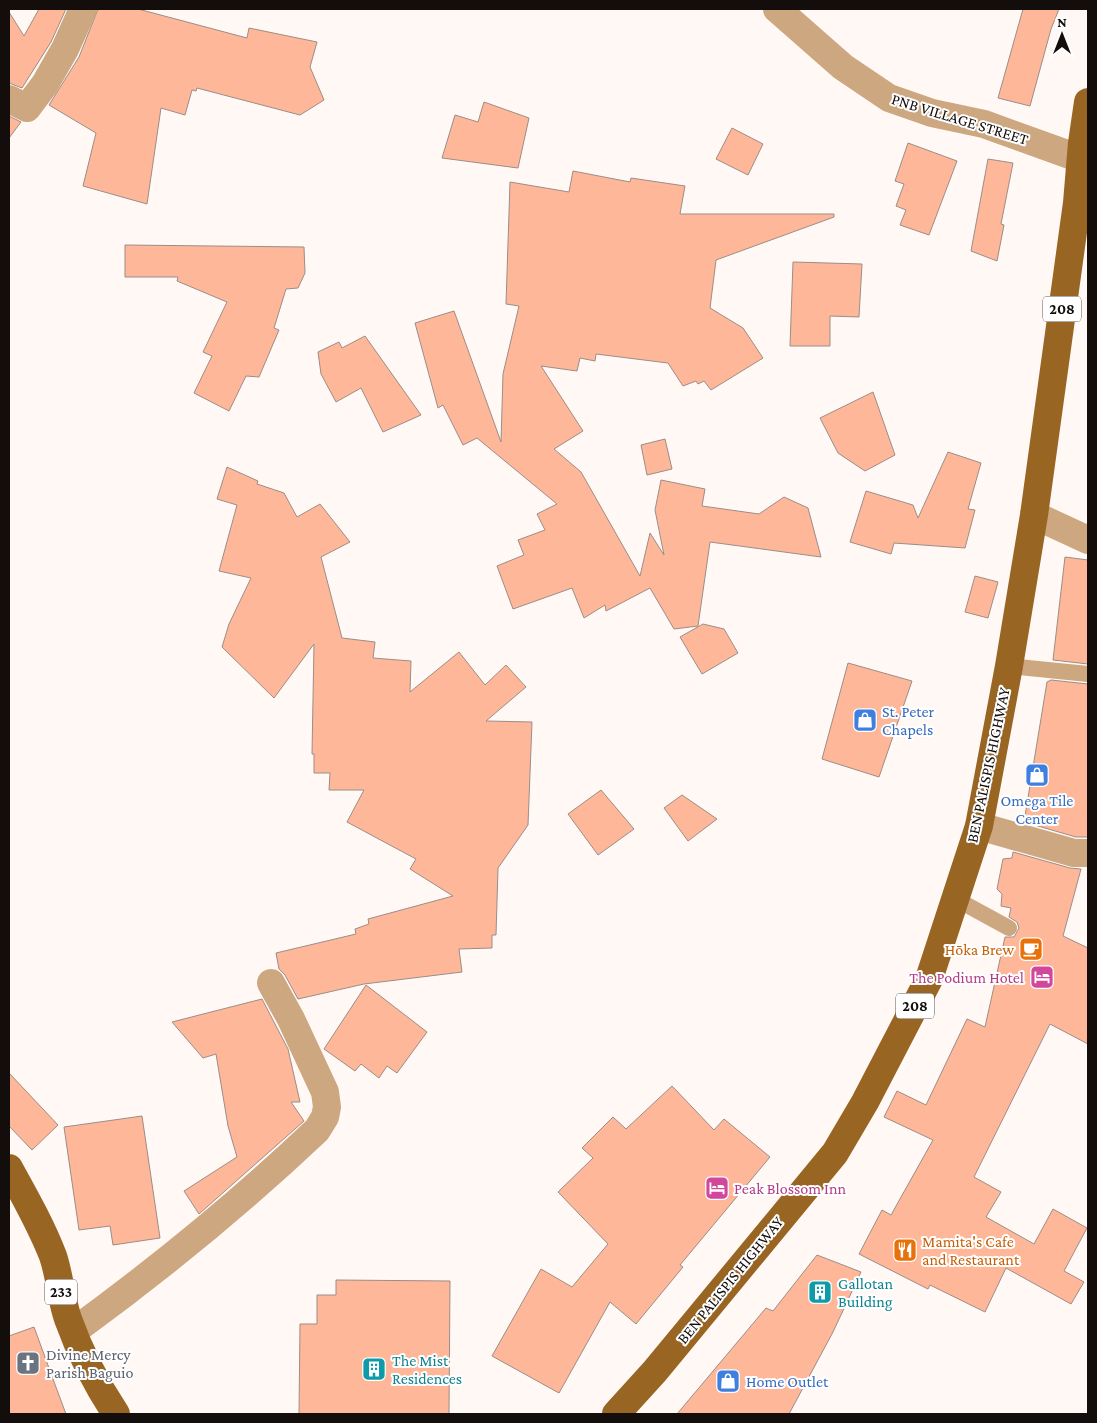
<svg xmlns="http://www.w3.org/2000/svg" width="1097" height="1423" font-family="'Crimson Pro',serif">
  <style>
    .building { fill: #ffb79a; stroke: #9c8d87 }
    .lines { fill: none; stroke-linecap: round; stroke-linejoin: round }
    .lane { stroke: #cda780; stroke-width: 16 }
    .street { stroke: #cda780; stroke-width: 28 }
    .primary { stroke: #996523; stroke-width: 28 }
    .labels { text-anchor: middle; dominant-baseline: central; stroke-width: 4; stroke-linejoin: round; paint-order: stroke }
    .shield { fill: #fff; stroke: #5a5655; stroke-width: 1 }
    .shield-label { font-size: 15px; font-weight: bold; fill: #130e0c }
    .street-label { font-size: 16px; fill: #130e0c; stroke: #fff }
    .shop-label { font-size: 16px; fill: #366cbe; stroke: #fff; text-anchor: start }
    .food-label { font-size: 16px; fill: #c56008; stroke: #fff; text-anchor: end }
    .hotel-label { font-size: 16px; fill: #b23c85; stroke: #fff; text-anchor: end }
    .culture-label { font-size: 16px; fill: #0d838f; stroke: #fff; text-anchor: start }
    .worship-label { font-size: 16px; fill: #5b616d; stroke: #fff; text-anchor: start }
  </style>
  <rect width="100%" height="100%" fill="#fff8f5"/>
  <g class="building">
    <polygon points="39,9 66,9 51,42 22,88 9,83 9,12 24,36"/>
    <polygon points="98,9 138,9 247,38 249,28 317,42 310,67 324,100 300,115 197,88 196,91 192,90 185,115 161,108 147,204 83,186 96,133 49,105 79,57"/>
    <polygon points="1023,9 1059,9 1051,29 1030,106 998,98"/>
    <polygon points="484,102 529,118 518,168 442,158 455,115 478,122"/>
    <polygon points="9,116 21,122 9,138"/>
    <polygon points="732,128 763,144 748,175 716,159"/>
    <polygon points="908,143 957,161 929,235 900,225 906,210 896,206 904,184 895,181"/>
    <polygon points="988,159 1013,163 1001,224 1004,225 997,261 971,251"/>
    <polygon points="573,171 630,182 631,178 685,186 680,214 834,214 834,217 716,260 710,308 743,328 763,358 711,390 704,381 698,384 696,381 683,386 668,363 596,354 595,361 580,358 577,371 541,366 583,431 554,449 581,472 640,576 650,533 664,555 655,510 661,480 705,489 702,506 759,514 784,497 808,508 821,557 710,542 698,626 674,629 650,588 606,611 605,605 584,618 572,588 513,609 497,566 524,555 518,540 545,530 537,514 557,504 477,438 463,445 443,405 438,408 415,323 454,311 501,442 503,374 519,306 506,304 510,182 569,192"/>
    <polygon points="125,245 304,247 305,273 298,288 286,289 274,328 279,330 259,377 246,376 229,411 194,393 212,356 203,352 227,302 177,281 178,277 125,277"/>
    <polygon points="793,262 862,264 859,317 830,316 830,346 790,346"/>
    <polygon points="365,336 421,415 383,432 361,388 336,402 321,374 318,352 339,342 342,348"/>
    <polygon points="873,392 895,455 865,471 838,453 820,418"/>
    <polygon points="665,439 672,469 647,475 641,445"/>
    <polygon points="948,452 981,463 968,509 975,510 965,548 894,543 891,554 850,542 866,491 913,505 918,518"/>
    <polygon points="227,467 258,481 257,484 284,493 297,517 320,504 350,542 321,557 342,638 375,642 373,658 411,661 410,692 459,652 485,685 506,665 526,687 486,721 532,722 528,825 498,868 496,935 492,935 492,948 459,949 462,972 364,984 298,999 285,975 279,969 276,953 356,934 355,929 369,924 368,919 453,896 410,869 416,859 347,822 364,790 329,790 330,773 314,773 314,754 312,754 314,644 274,698 222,647 229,624 251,578 219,571 237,505 217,499"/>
    <polygon points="1065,557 1088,560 1088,664 1053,660"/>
    <polygon points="975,576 998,582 988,618 965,612"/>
    <polygon points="703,624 724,629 738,653 702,674 680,637"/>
    <polygon points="848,663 912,681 879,777 822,759"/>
    <polygon points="1051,680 1088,684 1088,837 1076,837 1024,822 1047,682"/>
    <polygon points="601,790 634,829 598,855 568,814"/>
    <polygon points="682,795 717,819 688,841 664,808"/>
    <polygon points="1013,852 1070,868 1081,869 1063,936 1088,948 1088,1044 1050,1024 974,1177 1001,1192 986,1217 1034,1244 1053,1209 1087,1228 1064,1271 1084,1282 1071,1304 1006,1268 985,1312 930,1285 928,1289 859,1254 882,1210 891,1215 933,1140 884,1117 897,1091 926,1105 967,1019 985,1027 1005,937 1014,937 1019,928 1017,922 1009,917 1011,908 1001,906 1002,894 997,889 1003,859 1012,858"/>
    <polygon points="366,985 427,1032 397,1073 387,1066 379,1078 361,1064 355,1071 324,1049"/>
    <polygon points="262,999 288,1049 300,1102 291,1102 304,1121 199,1214 184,1191 237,1157 228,1126 216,1054 203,1058 172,1022"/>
    <polygon points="9,1073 58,1125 32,1150 9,1126"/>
    <polygon points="672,1086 714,1130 724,1119 770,1157 680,1265 683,1267 636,1324 610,1302 559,1393 492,1356 541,1269 572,1287 608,1244 558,1192 593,1158 582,1148 613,1117 626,1129"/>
    <polygon points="142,1116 160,1238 113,1245 110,1226 79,1230 64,1127"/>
    <polygon points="817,1255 861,1272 833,1332 789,1414 677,1414 766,1308 773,1311"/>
    <polygon points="336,1280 450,1281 449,1414 299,1414 300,1324 317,1324 317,1295 336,1295"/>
    <polygon points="34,1327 57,1390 66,1414 9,1414 9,1336"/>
  </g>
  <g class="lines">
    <g class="lane">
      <polyline points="1009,666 1088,674"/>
      <polyline points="954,898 1009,928"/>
    </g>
    <g class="street">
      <polyline points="777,9 843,67 889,98 932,113 984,124 1081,159"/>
      <polyline points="9,99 27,108 45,84 65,49 83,9"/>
      <polyline points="1034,515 1088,540"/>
      <polyline points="979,826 1074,853 1088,853"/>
      <path d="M 74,1331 C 159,1269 241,1202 317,1130 L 325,1117 L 327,1107 L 325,1092 L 291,1019 L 271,983"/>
    </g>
    <g class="primary">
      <path d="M 9,1168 C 25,1197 41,1225 53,1256 C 60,1277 61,1299 68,1319 C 80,1353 97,1385 116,1414"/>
      <polyline points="616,1414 655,1371 835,1153 865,1102 929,979 979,826 1009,666 1034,515 1077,203 1082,143 1088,102"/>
    </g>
  </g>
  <defs>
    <g id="shop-square" transform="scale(1.25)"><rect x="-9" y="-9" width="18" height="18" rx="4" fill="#3f7fe0" stroke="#fff"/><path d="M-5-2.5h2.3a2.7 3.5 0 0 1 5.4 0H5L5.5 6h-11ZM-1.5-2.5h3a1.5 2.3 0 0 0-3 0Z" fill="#fff"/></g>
    <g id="cafe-square" transform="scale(1.25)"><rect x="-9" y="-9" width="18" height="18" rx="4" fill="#e8710a" stroke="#fff"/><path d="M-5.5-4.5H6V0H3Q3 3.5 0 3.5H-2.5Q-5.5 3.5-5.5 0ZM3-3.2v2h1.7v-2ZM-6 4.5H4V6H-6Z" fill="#fff"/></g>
    <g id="hotel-square" transform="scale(1.25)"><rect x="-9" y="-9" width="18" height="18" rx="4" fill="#d1479c" stroke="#fff"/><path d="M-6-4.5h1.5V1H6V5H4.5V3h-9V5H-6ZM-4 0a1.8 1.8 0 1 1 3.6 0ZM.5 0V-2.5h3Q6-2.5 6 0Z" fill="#fff"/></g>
    <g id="restaurant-square" transform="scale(1.25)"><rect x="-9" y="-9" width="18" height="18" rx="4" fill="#e8710a" stroke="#fff"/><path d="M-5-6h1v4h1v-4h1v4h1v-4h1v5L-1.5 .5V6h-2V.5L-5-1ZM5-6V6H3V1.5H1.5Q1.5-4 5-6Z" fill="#fff"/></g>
    <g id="building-square" transform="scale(1.25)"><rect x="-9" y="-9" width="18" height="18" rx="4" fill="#0f9aa8" stroke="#fff"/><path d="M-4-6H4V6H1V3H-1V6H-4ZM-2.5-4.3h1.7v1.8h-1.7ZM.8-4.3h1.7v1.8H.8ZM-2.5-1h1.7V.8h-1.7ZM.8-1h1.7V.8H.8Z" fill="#fff"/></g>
    <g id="church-square" transform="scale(1.25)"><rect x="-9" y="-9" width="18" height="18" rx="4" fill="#6b7280" stroke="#fff"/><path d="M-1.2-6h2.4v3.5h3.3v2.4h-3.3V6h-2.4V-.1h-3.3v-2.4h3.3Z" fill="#fff"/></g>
  </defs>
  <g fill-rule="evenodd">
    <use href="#shop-square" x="865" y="720"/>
    <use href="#shop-square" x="1037" y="775"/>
    <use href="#cafe-square" x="1031" y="949"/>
    <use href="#hotel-square" x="1042" y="977"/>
    <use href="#hotel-square" x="717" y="1188"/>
    <use href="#restaurant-square" x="905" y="1250"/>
    <use href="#building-square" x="820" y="1292"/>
    <use href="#church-square" x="28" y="1363"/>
    <use href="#building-square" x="374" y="1369"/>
    <use href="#shop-square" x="728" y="1381"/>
  </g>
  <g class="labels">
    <g class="shield">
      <rect x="1043" y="296.5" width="38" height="25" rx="4"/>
      <rect x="896" y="993.5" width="38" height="25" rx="4"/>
      <rect x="45" y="1279.5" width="32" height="25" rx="4"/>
    </g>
    <g class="shield-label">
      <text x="1062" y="309">208</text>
      <text x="915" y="1006">208</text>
      <text x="61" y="1292">233</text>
    </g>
    <g class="street-label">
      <text transform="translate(960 119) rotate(17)">PNB VILLAGE STREET</text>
      <text transform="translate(988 765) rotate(-78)">BEN PALISPIS HIGHWAY</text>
      <text transform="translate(730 1280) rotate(-51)">BEN PALISPIS HIGHWAY</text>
    </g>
    <g class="shop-label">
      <text x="882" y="711">St. Peter<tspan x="882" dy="18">Chapels</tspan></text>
      <text x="1037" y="800" text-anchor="middle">Omega Tile<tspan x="1037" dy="18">Center</tspan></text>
      <text x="746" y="1381">Home Outlet</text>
    </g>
    <g class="food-label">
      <text x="1014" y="949">Hōka Brew</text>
      <text x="922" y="1241" text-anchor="start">Mamita's Cafe<tspan x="922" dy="18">and Restaurant</tspan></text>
    </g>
    <g class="hotel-label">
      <text x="1024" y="977">The Podium Hotel</text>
      <text x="734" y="1188" text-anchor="start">Peak Blossom Inn</text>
    </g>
    <g class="culture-label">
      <text x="838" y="1283">Gallotan<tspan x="838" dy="18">Building</tspan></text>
      <text x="392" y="1360">The Mist<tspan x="392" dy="18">Residences</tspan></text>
    </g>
    <g class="worship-label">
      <text x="46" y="1354">Divine Mercy<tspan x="46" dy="18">Parish Baguio</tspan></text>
    </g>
  </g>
  <rect width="1097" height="1423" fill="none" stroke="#130e0c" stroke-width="20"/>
  <g transform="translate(1062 35)" stroke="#ffffff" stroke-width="4" paint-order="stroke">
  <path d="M0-4L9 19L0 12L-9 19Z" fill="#130e0c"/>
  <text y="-8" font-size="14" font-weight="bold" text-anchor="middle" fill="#130e0c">N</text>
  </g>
</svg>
